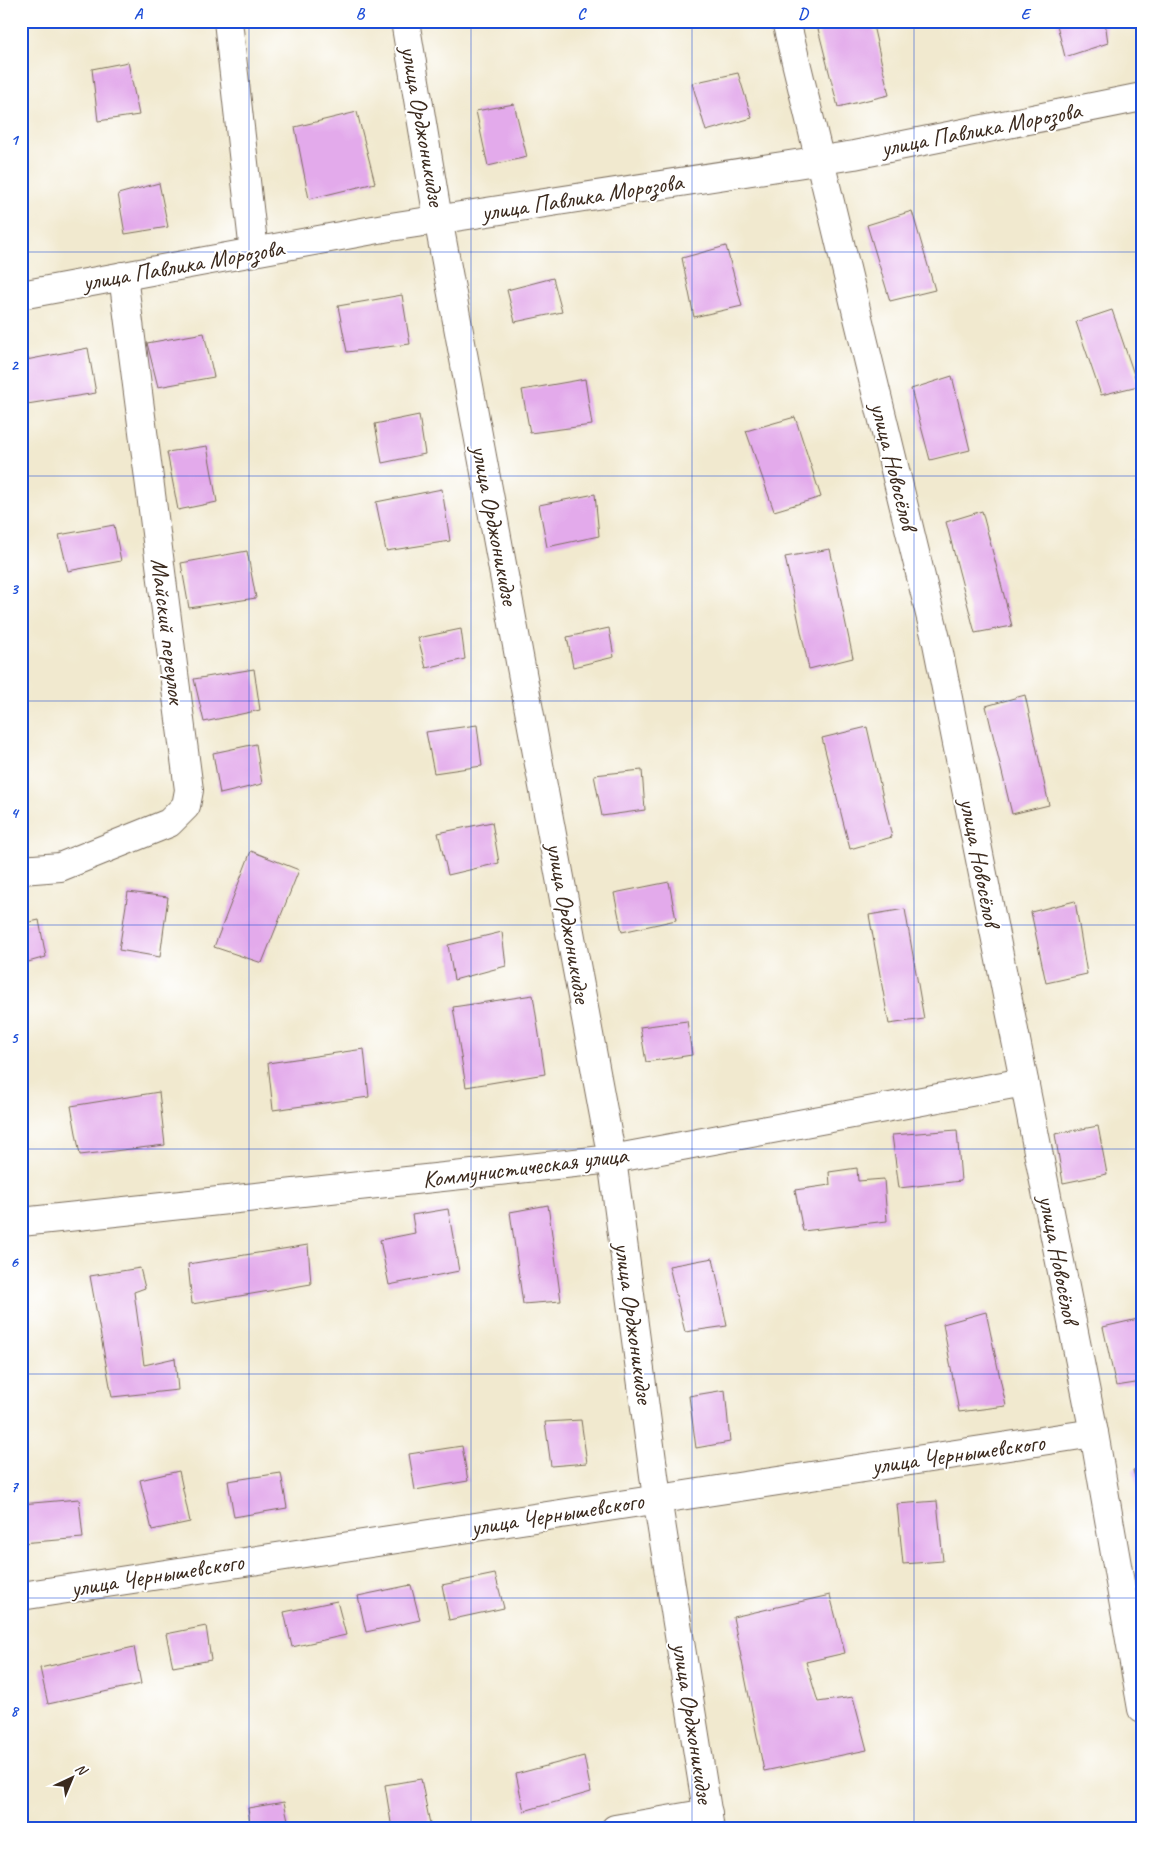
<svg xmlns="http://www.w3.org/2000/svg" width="1163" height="1850" font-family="Caveat,sans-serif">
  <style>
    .building { fill: #e3aaeb }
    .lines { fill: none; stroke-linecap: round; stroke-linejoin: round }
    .street-casing { stroke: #7b6d5c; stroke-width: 30 }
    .secondary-casing { stroke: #7b6d5c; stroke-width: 30 }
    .street { stroke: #fff; stroke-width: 28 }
    .secondary { stroke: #fff; stroke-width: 28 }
    .grid { fill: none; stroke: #1d4ed8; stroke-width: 1; stroke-opacity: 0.55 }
    .labels { text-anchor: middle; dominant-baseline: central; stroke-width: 4; stroke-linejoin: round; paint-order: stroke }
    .street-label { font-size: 24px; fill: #3b2a1e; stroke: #fff }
    .neatline { fill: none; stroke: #1d4ed8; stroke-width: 2 }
    .grid-label { font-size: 16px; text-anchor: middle; font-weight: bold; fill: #1d4ed8 }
  </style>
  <rect width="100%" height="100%" fill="#fff"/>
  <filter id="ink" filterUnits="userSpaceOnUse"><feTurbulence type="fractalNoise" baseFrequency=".02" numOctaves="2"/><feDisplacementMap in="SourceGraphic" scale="10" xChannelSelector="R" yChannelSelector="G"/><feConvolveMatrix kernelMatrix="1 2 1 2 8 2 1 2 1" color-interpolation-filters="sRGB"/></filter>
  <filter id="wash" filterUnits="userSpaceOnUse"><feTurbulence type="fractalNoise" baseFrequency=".0096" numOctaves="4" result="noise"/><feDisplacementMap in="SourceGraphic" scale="20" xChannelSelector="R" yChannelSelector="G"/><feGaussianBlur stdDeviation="1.12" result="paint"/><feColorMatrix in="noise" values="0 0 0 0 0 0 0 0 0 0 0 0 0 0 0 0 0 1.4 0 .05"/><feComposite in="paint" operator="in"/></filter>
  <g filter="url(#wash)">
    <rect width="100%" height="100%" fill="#f1e9cf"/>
    <g id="blocks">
      <g class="building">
        <polygon points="816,21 872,21 889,95 838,107"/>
        <polygon points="1056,21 1105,21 1108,43 1065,57"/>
        <polygon points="128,62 139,115 98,121 92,69"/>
        <polygon points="738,73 752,118 706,131 692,83"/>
        <polygon points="514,104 527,157 488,166 476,111"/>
        <polygon points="357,112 375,183 309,199 295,127"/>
        <polygon points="159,183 168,227 125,234 118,194"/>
        <polygon points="912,211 935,290 890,301 867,225"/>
        <polygon points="726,246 742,306 694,317 682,258"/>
        <polygon points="553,278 562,312 515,322 507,290"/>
        <polygon points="402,295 410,344 347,352 338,306"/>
        <polygon points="1112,310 1138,386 1101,395 1076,322"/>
        <polygon points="204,333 214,377 158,387 147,343"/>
        <polygon points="88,348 96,393 21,405 21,361"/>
        <polygon points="952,376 970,450 930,460 911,389"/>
        <polygon points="585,379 592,425 530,433 522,390"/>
        <polygon points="419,415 425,454 382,463 375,424"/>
        <polygon points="795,417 821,497 774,511 746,431"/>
        <polygon points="207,446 217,502 178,510 167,452"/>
        <polygon points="442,489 450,541 386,551 376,502"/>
        <polygon points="595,494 599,536 547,547 539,505"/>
        <polygon points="982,511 1012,626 975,633 946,522"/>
        <polygon points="114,525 121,561 68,571 59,535"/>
        <polygon points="1142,537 1142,562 1141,562 1135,539"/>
        <polygon points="830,549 853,658 809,669 785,557"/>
        <polygon points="247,551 256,598 189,608 181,563"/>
        <polygon points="609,628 614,657 573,667 567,637"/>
        <polygon points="461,629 465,659 426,668 418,638"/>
        <polygon points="254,669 260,710 204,722 194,679"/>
        <polygon points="1025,695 1049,805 1012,814 986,706"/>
        <polygon points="477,725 482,766 434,773 426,732"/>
        <polygon points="867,727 892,837 850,849 822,738"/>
        <polygon points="256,744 262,784 220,794 213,753"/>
        <polygon points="642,770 645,810 602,816 594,775"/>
        <polygon points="492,822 499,863 448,875 438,833"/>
        <polygon points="251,851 299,870 262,963 214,947"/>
        <polygon points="669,882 676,920 622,932 614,893"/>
        <polygon points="128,892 168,897 160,957 119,950"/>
        <polygon points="1075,901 1087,974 1046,983 1031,912"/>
        <polygon points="905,909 924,1019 889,1024 869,915"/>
        <polygon points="39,920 46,957 21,964 21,924"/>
        <polygon points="502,932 506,966 454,980 448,945"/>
        <polygon points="533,995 545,1074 466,1087 453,1007"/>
        <polygon points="687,1021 692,1055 646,1062 640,1027"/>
        <polygon points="364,1049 369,1097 273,1110 268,1063"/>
        <polygon points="159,1092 165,1145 80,1155 71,1106"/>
        <polygon points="1098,1126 1107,1174 1063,1183 1055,1134"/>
        <polygon points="957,1130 961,1181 899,1188 892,1135"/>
        <polygon points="857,1168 858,1181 884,1179 887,1221 803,1231 795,1190 830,1185 829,1172"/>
        <polygon points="548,1205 561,1301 523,1304 510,1212"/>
        <polygon points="448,1209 459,1271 389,1285 380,1240 415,1233 412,1215"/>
        <polygon points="308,1245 311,1284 192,1304 188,1264"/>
        <polygon points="713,1258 727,1326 685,1332 669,1266"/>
        <polygon points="140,1268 145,1288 134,1292 144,1365 175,1358 178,1390 112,1397 90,1276"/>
        <polygon points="986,1312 1006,1406 959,1412 943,1324"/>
        <polygon points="1142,1318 1142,1382 1116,1386 1103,1327"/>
        <polygon points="725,1390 730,1442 696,1448 689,1396"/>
        <polygon points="581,1420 587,1463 551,1466 545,1422"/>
        <polygon points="462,1446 468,1481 415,1490 409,1454"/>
        <polygon points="1142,1468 1142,1499 1141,1499 1133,1470"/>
        <polygon points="179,1471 190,1522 152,1530 140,1480"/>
        <polygon points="281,1473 287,1508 234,1517 228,1481"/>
        <polygon points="79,1499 83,1538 21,1543 21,1504"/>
        <polygon points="937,1501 943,1561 903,1564 897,1504"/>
        <polygon points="495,1574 504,1608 449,1620 442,1585"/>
        <polygon points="411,1585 420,1620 366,1632 358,1596"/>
        <polygon points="830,1595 845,1653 806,1662 818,1702 853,1697 867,1750 764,1771 733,1617"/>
        <polygon points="337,1601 346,1635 292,1647 284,1612"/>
        <polygon points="206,1626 211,1660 173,1667 166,1634"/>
        <polygon points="134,1647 141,1684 48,1704 40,1668"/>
        <polygon points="584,1756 591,1792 524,1811 516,1774"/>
        <polygon points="421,1779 431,1829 392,1829 385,1785"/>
        <polygon points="284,1802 290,1829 251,1829 248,1808"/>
      </g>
    </g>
  </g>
  <g filter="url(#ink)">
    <use href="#blocks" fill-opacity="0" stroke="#7b6d5c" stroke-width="1"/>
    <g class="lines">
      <g class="street-casing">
        <g id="street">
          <polyline points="228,21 254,252"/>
          <polyline points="405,21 437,213 612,1159 657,1498 710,1829"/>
          <polyline points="21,295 384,228 854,155 1142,97"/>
          <polyline points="21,870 60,867 169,823 186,806 189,790 123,276"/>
          <polyline points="21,1222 612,1159 1024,1082"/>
          <polyline points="21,1596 1094,1433"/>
          <polyline points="615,1829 708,1813"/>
        </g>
      </g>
      <g class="secondary-casing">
        <polyline id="secondary" points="786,21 937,643 1094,1433 1142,1709"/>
      </g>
      <use href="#street" class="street"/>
      <use href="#secondary" class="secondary"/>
    </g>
  </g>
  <path class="grid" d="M 249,21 L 249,1829M 471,21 L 471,1829M 692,21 L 692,1829M 914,21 L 914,1829M 21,252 L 1142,252M 21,476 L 1142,476M 21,701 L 1142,701M 21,925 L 1142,925M 21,1149 L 1142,1149M 21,1374 L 1142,1374M 21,1598 L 1142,1598"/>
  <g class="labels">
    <g class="street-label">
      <text transform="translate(423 126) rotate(80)">улица Орджоникидзе</text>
      <text transform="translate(981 129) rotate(-11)">улица Павлика Морозова</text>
      <text transform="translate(582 197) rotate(-9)">улица Павлика Морозова</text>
      <text transform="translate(183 265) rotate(-10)">улица Павлика Морозова</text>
      <text transform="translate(894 466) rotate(76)">улица Новосёлов</text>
      <text transform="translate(495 525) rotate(79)">улица Орджоникидзе</text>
      <text transform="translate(168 631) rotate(83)">Майский переулок</text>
      <text transform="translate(980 862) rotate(79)">улица Новосёлов</text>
      <text transform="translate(569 923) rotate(80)">улица Орджоникидзе</text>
      <text transform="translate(525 1167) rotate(-7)">Коммунистическая улица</text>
      <text transform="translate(1059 1259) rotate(79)">улица Новосёлов</text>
      <text transform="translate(634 1323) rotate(82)">улица Орджоникидзе</text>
      <text transform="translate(958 1454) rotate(-8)">улица Чернышевского</text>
      <text transform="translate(557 1514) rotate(-9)">улица Чернышевского</text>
      <text transform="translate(157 1575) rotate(-9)">улица Чернышевского</text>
      <text transform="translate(693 1723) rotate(81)">улица Орджоникидзе</text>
    </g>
  </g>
  <rect width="1163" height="1850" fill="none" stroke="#fff" stroke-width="55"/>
  <g transform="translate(72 1778) rotate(44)" stroke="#ffffff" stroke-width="4" paint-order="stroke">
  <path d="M0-4L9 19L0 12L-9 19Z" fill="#3b2a1e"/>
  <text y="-8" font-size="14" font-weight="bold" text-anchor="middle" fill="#3b2a1e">N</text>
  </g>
  <rect x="28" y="28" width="1108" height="1794" class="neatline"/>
  <g class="grid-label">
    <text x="138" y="19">A</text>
    <text x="360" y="19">B</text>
    <text x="581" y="19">C</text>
    <text x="803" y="19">D</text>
    <text x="1025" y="19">E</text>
    <text x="14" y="145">1</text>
    <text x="14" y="370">2</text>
    <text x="14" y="594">3</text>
    <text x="14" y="818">4</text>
    <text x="14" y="1043">5</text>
    <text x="14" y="1267">6</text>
    <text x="14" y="1492">7</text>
    <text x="14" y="1716">8</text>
  </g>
</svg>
